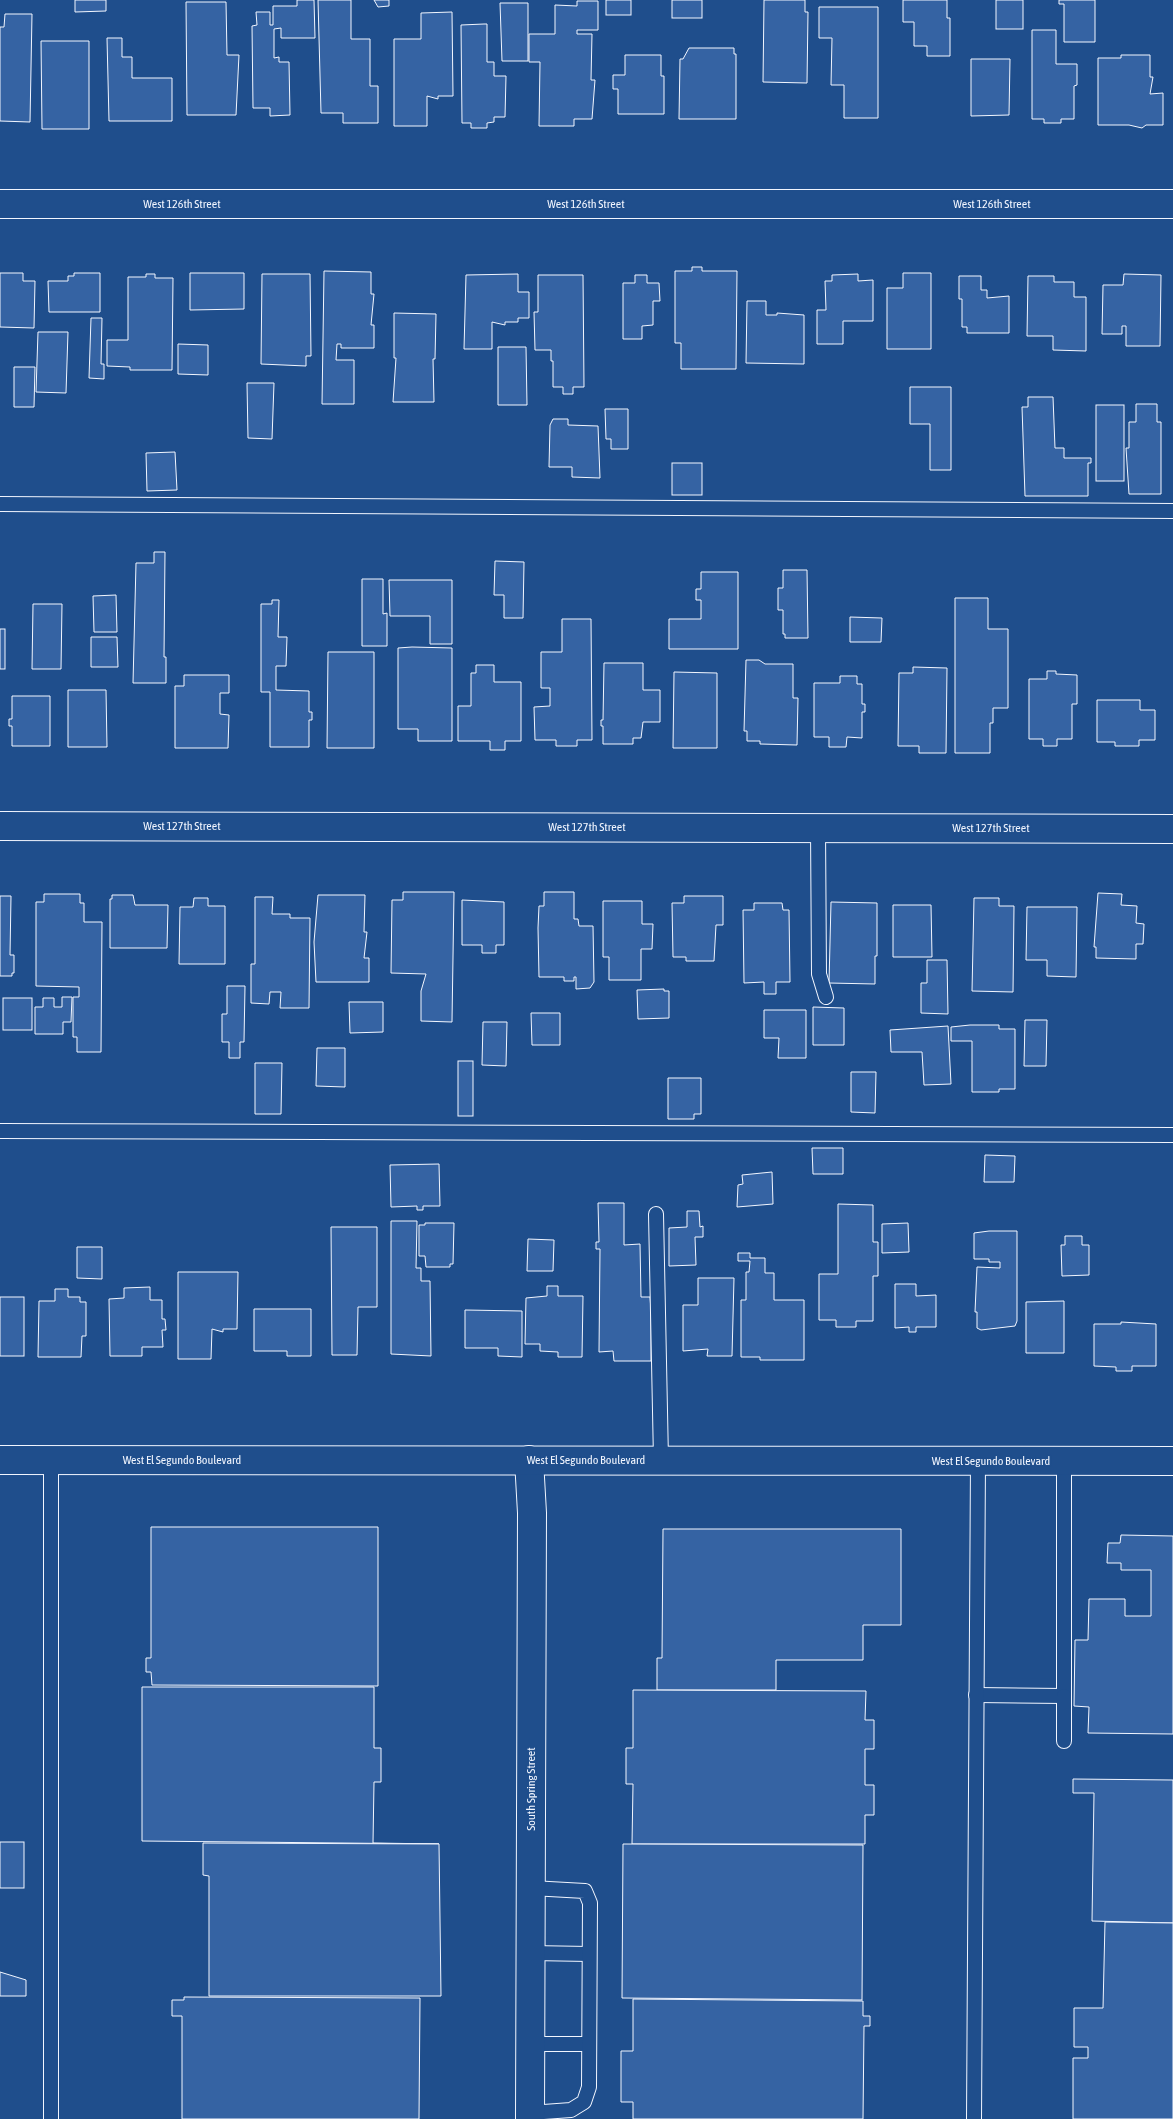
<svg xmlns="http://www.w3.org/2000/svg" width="1173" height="2119" font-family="'Asap Condensed',sans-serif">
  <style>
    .building { fill: #3563a3; stroke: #f2f6ff }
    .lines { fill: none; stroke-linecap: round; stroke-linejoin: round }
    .service-casing { stroke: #f2f6ff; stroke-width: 16 }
    .minor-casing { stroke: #f2f6ff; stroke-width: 30 }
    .primary-casing { stroke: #f2f6ff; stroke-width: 30 }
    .service { stroke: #1f4e8c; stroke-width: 14 }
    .minor { stroke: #1f4e8c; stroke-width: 28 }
    .primary { stroke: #1f4e8c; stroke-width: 28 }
    .labels { text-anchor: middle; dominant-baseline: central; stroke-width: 4; stroke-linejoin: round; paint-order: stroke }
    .street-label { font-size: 12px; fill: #f2f6ff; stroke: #1f4e8c }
  </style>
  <rect width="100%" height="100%" fill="#1f4e8c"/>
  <g class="building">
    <polygon points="75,0 106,0 106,11 75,12"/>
    <polygon points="297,0 314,0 315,38 281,38 281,28 274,29 274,58 279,57 279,62 289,62 290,115 270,116 270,108 253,108 252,26 257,25 256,12 270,12 270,25 273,25 273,6 297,6"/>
    <polygon points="318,0 351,0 351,39 370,39 370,86 378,86 378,123 343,123 343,113 321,113"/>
    <polygon points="374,0 389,0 389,6 378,7"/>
    <rect x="606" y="0" width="25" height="15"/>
    <rect x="672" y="0" width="30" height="18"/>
    <polygon points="764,0 805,0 805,12 808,12 807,83 763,82"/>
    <polygon points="903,0 947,0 947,18 950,18 950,56 927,56 927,46 914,46 914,22 903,22"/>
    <rect x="996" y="0" width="27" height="29"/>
    <polygon points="1059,0 1095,0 1095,42 1064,42 1064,4 1059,4"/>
    <polygon points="577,1 598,1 598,30 577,30 577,34 592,34 591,80 595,80 592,119 574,119 574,126 539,126 540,62 529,62 529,34 555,34 555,5 577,6"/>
    <polygon points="186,2 226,2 227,55 239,55 236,115 187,115"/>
    <polygon points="500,3 528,3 528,61 502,61"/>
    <polygon points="819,7 878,7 878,118 844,118 844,85 831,85 832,38 819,38"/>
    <polygon points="452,12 453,96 438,96 438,99 427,96 427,126 394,126 394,39 421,39 421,13"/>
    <polygon points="5,14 32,14 30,122 0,121 0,27 4,27"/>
    <polygon points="484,24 487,24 487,62 494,62 494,76 506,76 505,117 494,117 494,122 487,123 487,128 471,128 471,123 462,123 461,25"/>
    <polygon points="1032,30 1056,30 1056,64 1077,64 1077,85 1074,86 1074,119 1061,119 1061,123 1044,123 1044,119 1032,119"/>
    <polygon points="107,38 122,38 122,57 132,57 132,78 172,78 172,121 109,121"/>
    <polygon points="41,41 89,41 89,129 42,129"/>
    <polygon points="689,48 734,48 734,54 736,54 736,119 679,119 680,59 683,59"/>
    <polygon points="625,55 661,55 661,76 664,76 664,114 618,114 618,89 613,89 613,75 625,75"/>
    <polygon points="1121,55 1150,55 1150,77 1153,77 1150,94 1163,93 1163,125 1146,125 1142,128 1129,125 1098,125 1098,58 1121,58"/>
    <polygon points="971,59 1010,59 1009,115 971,116"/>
    <polygon points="692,267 702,267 702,271 737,271 736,369 681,369 681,343 675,343 675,271 692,271"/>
    <polygon points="324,271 371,272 371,294 374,294 371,325 374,325 374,348 341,348 341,344 337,344 336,360 354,360 354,404 322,404"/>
    <polygon points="0,273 23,273 23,281 35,281 34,328 0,327"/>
    <polygon points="74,273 100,273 100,312 49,312 48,281 68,281 68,276 74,276"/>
    <polygon points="190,273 244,273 244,309 190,310"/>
    <polygon points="903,273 931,273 931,349 887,349 887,288 903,288"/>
    <polygon points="146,274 155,274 155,278 173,278 172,370 130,370 130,367 107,366 107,340 128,340 128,277 146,277"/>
    <polygon points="262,274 310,274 311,356 306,356 306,366 261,364"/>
    <polygon points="518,274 518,292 529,292 529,318 518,318 518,322 505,322 505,325 492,322 492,349 464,349 466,275"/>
    <polygon points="858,274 858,281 873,280 873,321 843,321 843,344 817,344 817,310 826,310 825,281 832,281 832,275"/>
    <polygon points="1124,274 1161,275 1160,346 1126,346 1126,326 1122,326 1122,334 1102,334 1103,285 1123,285"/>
    <polygon points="538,275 583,275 584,387 573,387 573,394 563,394 563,387 553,387 553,361 551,361 551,350 535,350 534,312 538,312"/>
    <polygon points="635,275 647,275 647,283 659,283 660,301 653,301 653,325 642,326 642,339 623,339 623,283 635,283"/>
    <polygon points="959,276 981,276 981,290 987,290 987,298 1009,296 1009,333 967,333 967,327 962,327 962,299 959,299"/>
    <polygon points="1028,276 1054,276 1054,282 1074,282 1074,297 1086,297 1086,351 1053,350 1053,336 1027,336"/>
    <polygon points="747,301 766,301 766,315 777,315 777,313 804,315 804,364 746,363"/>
    <polygon points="394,313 436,314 435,359 433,359 434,402 393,402 396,358 394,358"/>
    <polygon points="91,318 102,318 101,364 104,364 104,379 89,378"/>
    <polygon points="38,332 68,332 66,393 36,392"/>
    <polygon points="178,344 208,345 208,375 178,374"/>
    <polygon points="498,347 526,347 527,405 498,405"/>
    <polygon points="14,367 35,367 34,407 14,407"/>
    <polygon points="247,383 274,383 272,439 248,438"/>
    <polygon points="910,387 951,387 951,470 930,470 930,424 910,424"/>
    <polygon points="1028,397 1053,397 1055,448 1064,448 1064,458 1091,458 1091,463 1088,463 1088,496 1025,496 1022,407 1028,407"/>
    <polygon points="1136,404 1157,404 1157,422 1161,422 1161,494 1129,494 1126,448 1129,448 1129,422 1136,422"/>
    <rect x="1096" y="405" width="28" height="76"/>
    <polygon points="605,409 628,409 628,449 611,449 611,439 606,439"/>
    <polygon points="553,419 568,419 568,425 598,426 600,478 572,477 572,467 549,467 550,425"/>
    <polygon points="175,452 177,490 147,491 146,453"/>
    <rect x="672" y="463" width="30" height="32"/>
    <polygon points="154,552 165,552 164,657 166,657 166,683 133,683 136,563 154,563"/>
    <polygon points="495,561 524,562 523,618 504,618 504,595 494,595"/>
    <polygon points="783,570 807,570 808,638 785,638 785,634 783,634 783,610 778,610 778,588 783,588"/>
    <polygon points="701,572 738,572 738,649 669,649 669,619 701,619 701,600 696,600 696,589 701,589"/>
    <polygon points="362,579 383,579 383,614 387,613 387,646 362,646"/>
    <polygon points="389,580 452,580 452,644 430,644 430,616 390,616"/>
    <polygon points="116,595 117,632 94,632 93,596"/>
    <polygon points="955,598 988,598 988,629 1008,629 1008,708 993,708 993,723 990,723 990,753 955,753"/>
    <polygon points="272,600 279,600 278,637 287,637 286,666 276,666 276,690 309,691 309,712 312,712 312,720 309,720 309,747 270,747 270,692 261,692 261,604 272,604"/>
    <polygon points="33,604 62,604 61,669 32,669"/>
    <polygon points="850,617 882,618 881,642 850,642"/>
    <polygon points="562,619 591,619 592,740 577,740 577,746 556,746 556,740 535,740 534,707 550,706 550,688 541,688 541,652 562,652"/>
    <rect x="0" y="629" width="5" height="40"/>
    <polygon points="91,637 117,637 118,667 91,667"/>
    <polygon points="412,647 452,648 452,741 418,741 418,729 398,729 398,648"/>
    <polygon points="328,652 374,652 374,748 327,748"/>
    <polygon points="746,660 759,660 765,664 793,664 793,698 798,698 797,745 760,744 760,741 747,741 747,731 744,731"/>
    <polygon points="604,663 643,663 643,690 660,690 660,722 643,722 641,738 633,738 633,744 603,744 603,726 601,726 601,720 603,720"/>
    <polygon points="476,665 494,665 494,682 521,682 521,741 505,741 505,750 490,750 490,741 458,741 458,706 471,706 471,673 476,673"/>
    <polygon points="913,667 947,668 946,753 919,753 919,746 898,746 899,673 913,673"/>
    <polygon points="1047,671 1056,671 1056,674 1077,675 1077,704 1072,704 1072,739 1057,739 1057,746 1043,746 1043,739 1029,739 1029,679 1047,679"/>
    <polygon points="674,672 717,673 717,748 673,748"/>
    <polygon points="184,675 229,675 229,693 220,693 220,714 229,715 228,748 175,748 175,686 184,686"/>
    <polygon points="840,676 857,676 857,684 862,684 862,704 865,704 865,712 862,712 862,738 847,737 846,747 829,747 829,737 814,737 814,683 840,683"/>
    <polygon points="68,690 106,690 107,747 68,747"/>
    <polygon points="12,696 50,696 50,746 12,746 12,726 9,726 9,719 12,719"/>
    <polygon points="1097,700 1140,700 1140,710 1155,710 1155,740 1139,740 1139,746 1115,746 1115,742 1097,742"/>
    <polygon points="403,892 454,892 452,1022 421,1021 421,991 426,974 391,973 392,900 403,900"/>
    <polygon points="544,892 574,892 574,919 578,919 579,926 593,926 594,982 590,988 576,989 576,977 574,977 574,981 564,981 564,977 539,977 538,928 539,906 544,906"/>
    <polygon points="1098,893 1122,894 1121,905 1137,906 1136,923 1144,924 1143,944 1136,944 1136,959 1096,958 1096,947 1094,947"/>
    <polygon points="44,894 80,894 80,903 84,903 84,922 102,922 101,1052 77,1052 77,1037 73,1037 73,997 79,997 79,987 36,986 36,902 44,902"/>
    <polygon points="112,895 133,895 135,905 168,905 167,948 110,948 110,899 112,899"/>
    <polygon points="318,895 365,895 364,932 367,932 364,958 369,958 369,982 316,982 314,942"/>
    <polygon points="0,896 11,896 10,955 14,955 14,973 12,973 12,976 0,976"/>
    <polygon points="684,896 723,896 723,925 716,925 714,961 686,961 686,957 673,957 672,903 684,903"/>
    <polygon points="255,897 273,897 272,914 290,914 290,918 310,918 309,1008 280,1008 281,992 270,992 269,1004 251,1003 251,964 255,964"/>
    <polygon points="194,898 208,898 208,906 225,906 225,964 179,964 180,907 193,907"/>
    <polygon points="974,898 999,898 999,906 1014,906 1013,992 972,991"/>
    <polygon points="462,900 504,902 504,945 496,945 496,953 482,953 482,945 462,945"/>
    <polygon points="603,901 642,901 642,924 653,924 652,949 641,949 641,980 609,980 609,957 603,957"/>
    <polygon points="831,902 877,903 877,956 875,956 875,984 829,983"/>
    <polygon points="754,903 782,903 783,910 789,910 790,982 776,982 776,994 764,994 764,982 744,983 743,910 754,910"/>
    <polygon points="893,905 931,905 932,957 893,957"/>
    <polygon points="1027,907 1077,907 1076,977 1047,976 1047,960 1026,960"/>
    <polygon points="927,960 947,960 948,1014 921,1013 921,983 927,983"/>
    <polygon points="227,986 245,986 244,1042 240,1042 240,1058 229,1058 229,1042 222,1042 222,1014 227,1014"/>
    <polygon points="664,989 664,991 669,991 669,1018 638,1019 637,990"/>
    <polygon points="62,997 72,997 71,1022 63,1022 63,1034 35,1034 35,1007 43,1007 43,998 54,998 54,1007 62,1007"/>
    <rect x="3" y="998" width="29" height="32"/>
    <polygon points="349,1002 383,1002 383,1032 350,1033"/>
    <polygon points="813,1007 844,1008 844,1045 813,1045"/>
    <polygon points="764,1010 806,1010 806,1058 778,1058 779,1038 764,1038"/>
    <polygon points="531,1013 560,1013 560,1045 532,1045"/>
    <polygon points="1025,1020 1047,1020 1046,1066 1024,1066"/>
    <polygon points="483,1022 507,1022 506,1066 482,1065"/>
    <polygon points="970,1025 999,1025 999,1029 1015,1029 1015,1089 999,1089 999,1092 972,1092 972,1041 951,1041 951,1027"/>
    <polygon points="948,1026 951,1084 924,1085 922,1052 891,1052 890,1030"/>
    <polygon points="317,1048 345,1048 345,1087 316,1086"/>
    <rect x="458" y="1061" width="15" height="55"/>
    <polygon points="255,1063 282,1063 281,1114 255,1114"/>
    <polygon points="851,1072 876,1072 875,1113 851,1112"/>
    <polygon points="668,1078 701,1078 701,1114 694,1114 694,1119 668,1119"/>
    <polygon points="812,1148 843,1148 843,1174 813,1174"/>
    <polygon points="985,1155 1015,1156 1014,1182 984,1182"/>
    <polygon points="439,1164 440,1206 423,1206 423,1210 417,1210 417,1206 391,1207 390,1165"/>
    <polygon points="772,1172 773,1204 737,1207 738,1185 743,1184 742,1175"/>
    <polygon points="598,1203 624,1203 624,1245 640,1244 641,1297 650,1297 651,1310 651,1361 614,1361 613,1351 599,1352 600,1249 596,1249 596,1242 599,1242"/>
    <polygon points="838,1204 873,1205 873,1242 878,1242 878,1276 873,1276 873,1321 856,1321 856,1327 836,1327 836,1320 819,1320 819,1274 838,1274"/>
    <polygon points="687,1211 699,1211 700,1227 703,1226 703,1237 695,1237 696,1265 669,1266 669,1228 687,1227"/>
    <polygon points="391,1221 417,1221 416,1268 421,1268 421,1281 430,1281 431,1356 391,1354"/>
    <polygon points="425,1223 454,1223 453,1264 450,1264 450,1267 426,1267 425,1256 419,1256 419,1225 425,1225"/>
    <polygon points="908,1223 909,1252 882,1253 882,1224"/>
    <polygon points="331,1227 377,1227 377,1307 358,1307 357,1355 332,1355"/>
    <polygon points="989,1231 1017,1231 1017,1321 1015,1326 981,1330 977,1328 977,1312 975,1312 977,1267 1000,1268 1000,1262 989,1262 989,1259 974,1259 974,1233"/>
    <polygon points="1065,1236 1082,1236 1082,1245 1089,1245 1089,1275 1062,1276 1061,1245 1065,1245"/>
    <polygon points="528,1239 554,1240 553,1271 527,1271"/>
    <polygon points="77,1247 102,1247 102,1279 77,1278"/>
    <polygon points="738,1253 750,1253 750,1258 765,1258 765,1273 774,1273 774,1300 804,1300 804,1360 760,1360 760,1357 741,1357 741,1300 746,1300 746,1272 749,1272 750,1261 738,1261"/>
    <polygon points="178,1272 238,1272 237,1329 223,1329 223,1332 212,1329 211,1359 178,1359"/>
    <polygon points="698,1278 734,1278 732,1356 707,1356 708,1349 683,1351 683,1305 698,1305"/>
    <polygon points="895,1284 916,1284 916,1296 936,1295 936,1327 916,1327 916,1332 909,1332 909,1327 895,1328"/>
    <polygon points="547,1286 558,1286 558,1296 583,1296 582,1357 558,1357 558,1352 540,1351 540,1344 525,1344 526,1298 547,1296"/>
    <polygon points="150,1287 150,1300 162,1300 162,1319 165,1319 166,1330 162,1330 163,1347 142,1347 142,1356 110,1356 109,1299 124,1298 124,1288"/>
    <polygon points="55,1289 68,1289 68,1297 80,1297 80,1302 86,1302 86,1336 82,1336 81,1357 38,1357 39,1301 55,1301"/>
    <rect x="0" y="1297" width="24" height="59"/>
    <polygon points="1064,1301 1064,1353 1026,1353 1026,1302"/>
    <polygon points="254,1309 311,1309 311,1356 287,1356 287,1351 254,1351"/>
    <polygon points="465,1310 522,1311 522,1357 498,1356 498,1348 465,1348"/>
    <polygon points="1121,1322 1156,1324 1156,1366 1132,1366 1132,1371 1116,1371 1116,1367 1094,1366 1094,1324 1121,1324"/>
    <polygon points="151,1527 378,1527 378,1686 152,1685 151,1672 146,1672 146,1658 151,1658"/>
    <polygon points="663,1529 901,1529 901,1625 863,1625 863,1660 776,1660 776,1690 657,1690 657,1658 662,1658"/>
    <polygon points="1121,1535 1173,1536 1173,1734 1088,1733 1089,1707 1074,1706 1075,1640 1088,1640 1089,1599 1125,1599 1125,1616 1151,1616 1151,1570 1121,1570 1121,1563 1107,1563 1108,1543 1120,1543"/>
    <polygon points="142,1687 374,1687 374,1748 381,1748 381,1782 374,1782 373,1843 439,1844 142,1841"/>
    <polygon points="633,1690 866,1691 865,1720 874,1720 874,1749 865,1749 865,1785 874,1785 874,1815 865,1815 865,1844 632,1844 633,1784 626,1784 626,1748 633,1748"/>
    <polygon points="1073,1779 1173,1780 1173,1923 1092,1921 1094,1793 1073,1793"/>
    <rect x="0" y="1842" width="24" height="46"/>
    <polygon points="203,1843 439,1844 441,1996 209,1996 209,1876 203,1875"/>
    <polygon points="623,1844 863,1845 862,2000 622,1998"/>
    <polygon points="1105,1922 1173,1923 1173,2119 1073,2119 1073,2058 1088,2058 1088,2047 1074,2047 1074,2008 1103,2008"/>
    <polygon points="0,1972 26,1980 26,1996 0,1996"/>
    <polygon points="184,1997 420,1998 419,2119 182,2119 182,2016 172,2016 172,2000 184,2000"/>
    <polygon points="633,1999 863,2001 863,2016 870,2016 870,2026 864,2026 863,2119 633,2119 633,2102 621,2102 621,2051 633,2051"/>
  </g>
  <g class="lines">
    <g class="service-casing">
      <g id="service">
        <polyline points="0,504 1173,511"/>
        <polyline points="818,828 819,974 826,997"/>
        <polyline points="0,1131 1173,1135"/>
        <polyline points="656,1214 661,1460"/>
        <polyline points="976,1695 1064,1696 1064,1461"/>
        <polyline points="1064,1696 1064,1741"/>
        <polyline points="531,1953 589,1954"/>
        <polyline points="530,2044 589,2044"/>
        <polyline points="530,2113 571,2110 584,2102 589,2087 590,1903 585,1891 531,1888"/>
        <polyline points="51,2119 51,1460"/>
        <polyline points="974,2119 978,1461"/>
      </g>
    </g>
    <g class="minor-casing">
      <g id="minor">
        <polyline points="0,204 1173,204"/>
        <polyline points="0,826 1173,829"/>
        <polyline points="529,1460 532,1513 530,2119"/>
      </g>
    </g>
    <g class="primary-casing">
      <polyline id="primary" points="0,1460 1173,1461"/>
    </g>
    <use href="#service" class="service"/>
    <use href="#minor" class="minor"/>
    <use href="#primary" class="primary"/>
  </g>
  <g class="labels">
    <g class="street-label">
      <text x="182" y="204">West 126th Street</text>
      <text x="586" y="204">West 126th Street</text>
      <text x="992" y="204">West 126th Street</text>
      <text x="182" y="826">West 127th Street</text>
      <text x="587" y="827">West 127th Street</text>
      <text x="991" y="828">West 127th Street</text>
      <text x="182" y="1460">West El Segundo Boulevard</text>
      <text x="586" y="1460">West El Segundo Boulevard</text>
      <text x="991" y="1461">West El Segundo Boulevard</text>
      <text transform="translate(531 1789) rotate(-90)">South Spring Street</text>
    </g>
  </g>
</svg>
